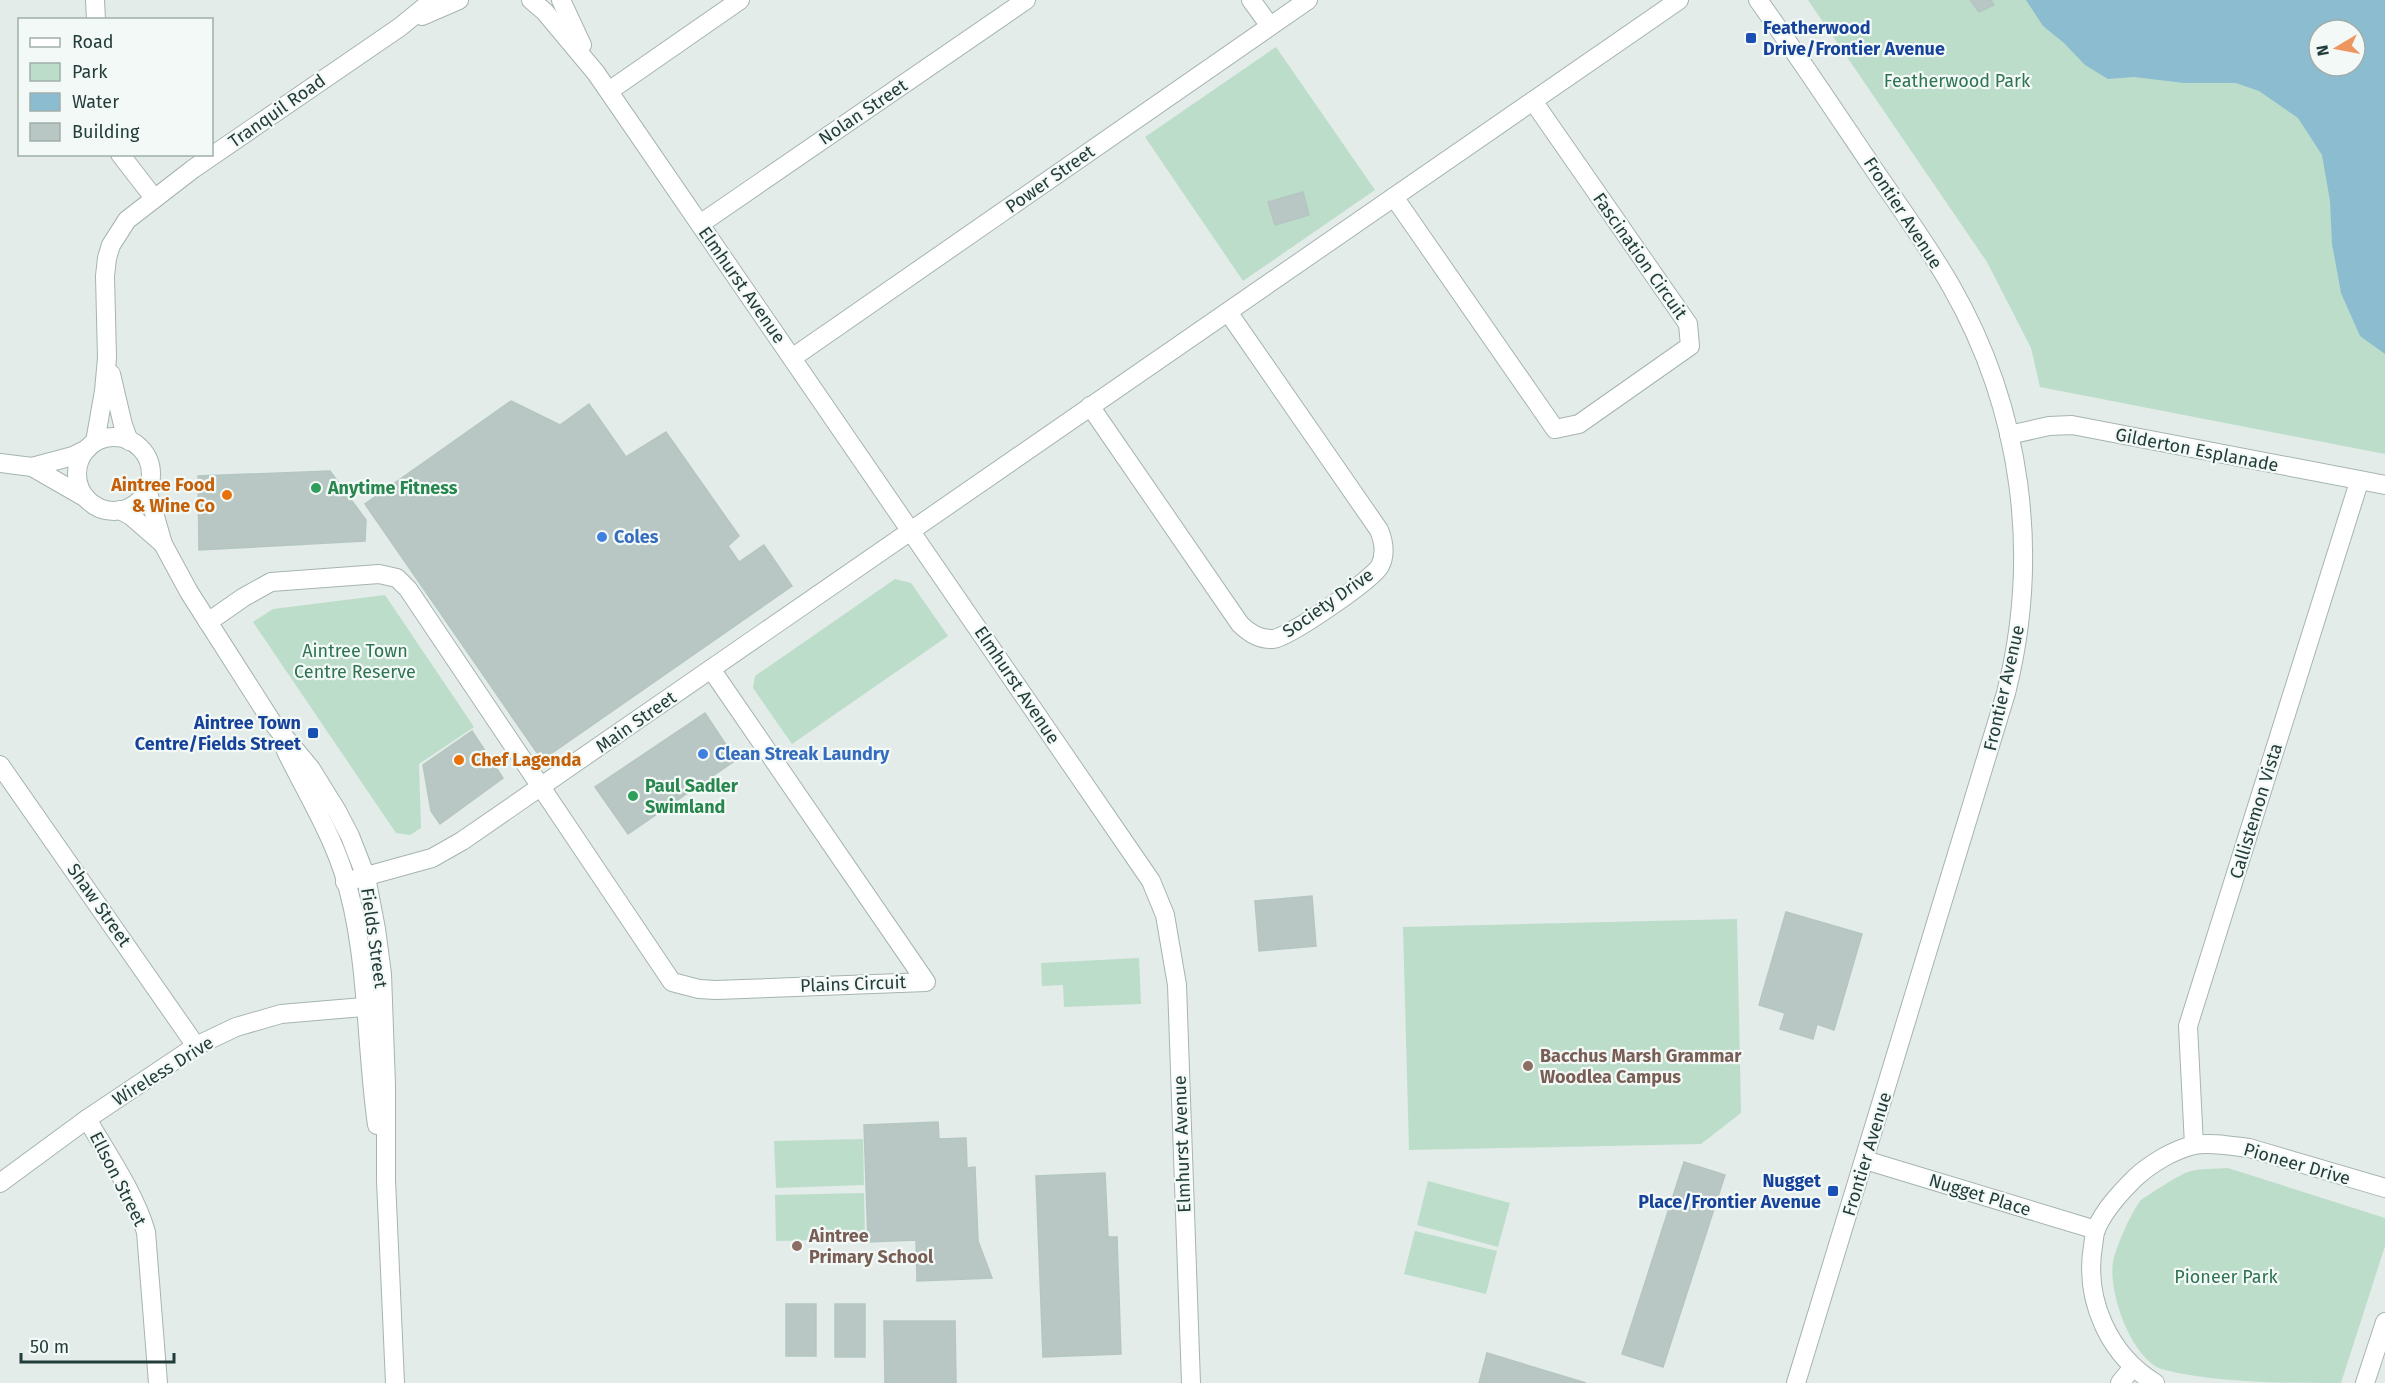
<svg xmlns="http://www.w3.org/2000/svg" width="2385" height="1383" font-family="'Fira Sans',sans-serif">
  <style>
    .green { fill: #bcddca; fill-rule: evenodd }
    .water { fill: #8cbcd0; fill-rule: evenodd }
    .building { fill: #b8c7c3; stroke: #b5c6c1; stroke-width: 1.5 }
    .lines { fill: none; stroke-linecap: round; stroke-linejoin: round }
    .minor-casing { stroke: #a6b4b1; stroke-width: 20 }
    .minor { stroke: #fff; stroke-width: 18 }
    .transit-dot { fill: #1a4fb4; stroke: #f3f9f7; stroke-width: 2 }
    .leisure-dot { fill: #2e9e5b; stroke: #f3f9f7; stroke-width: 2 }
    .food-dot { fill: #e8710a; stroke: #f3f9f7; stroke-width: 2 }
    .shop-dot { fill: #3f7fe0; stroke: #f3f9f7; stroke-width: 2 }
    .education-dot { fill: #8d6e63; stroke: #f3f9f7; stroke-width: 2 }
    .labels { text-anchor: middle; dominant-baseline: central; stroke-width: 4.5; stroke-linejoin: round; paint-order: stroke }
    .transit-label { font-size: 18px; font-weight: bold; fill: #164399; stroke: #f3f9f7; text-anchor: end }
    .park-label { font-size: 18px; fill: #2e7352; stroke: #f3f9f7 }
    .street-label { font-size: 18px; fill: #233d3a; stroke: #f3f9f7 }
    .food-label { font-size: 18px; font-weight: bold; fill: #c56008; stroke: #f3f9f7; text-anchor: end }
    .leisure-label { font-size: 18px; font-weight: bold; fill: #27864d; stroke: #f3f9f7; text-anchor: start }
    .shop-label { font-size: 18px; font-weight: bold; fill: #366cbe; stroke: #f3f9f7; text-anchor: start }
    .education-label { font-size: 18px; font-weight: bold; fill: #785e54; stroke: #f3f9f7; text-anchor: start }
  </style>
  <rect width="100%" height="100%" fill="#e3ece9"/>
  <g class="green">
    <path d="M 1808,0 L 2385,0 L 2385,454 L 2040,387 L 2031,348 L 1987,262 ZM 2319,30 L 2355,30 L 2355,66 L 2319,66 Z"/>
    <polygon points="1276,47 1375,190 1243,281 1145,137"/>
    <polygon points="895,579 911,583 948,636 792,744 753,688 755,676"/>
    <polygon points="385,595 474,727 419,764 421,828 410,835 396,833 253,622 273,609"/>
    <polygon points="1737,919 1741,1113 1701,1144 1409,1150 1403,927"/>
    <polygon points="1139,958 1141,1004 1064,1007 1063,985 1042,986 1041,963"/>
    <polygon points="863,1139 864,1185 776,1188 774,1141"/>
    <path d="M 2228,1168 L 2385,1218 L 2385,1246 L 2341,1383 C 2283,1383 2215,1383 2161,1369 C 2131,1357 2108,1292 2113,1262 C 2116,1247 2131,1212 2141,1200 C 2145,1197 2182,1173 2188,1172 C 2199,1168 2216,1169 2228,1168 Z"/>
    <polygon points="1428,1181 1510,1203 1498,1247 1417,1225"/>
    <polygon points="864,1193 865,1239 776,1241 775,1195"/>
    <polygon points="1415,1231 1497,1251 1486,1294 1404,1274"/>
  </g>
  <path class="water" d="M 2026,0 L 2385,0 L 2385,354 L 2360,336 L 2341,293 L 2332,244 L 2330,201 L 2322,155 L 2298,118 L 2259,91 L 2236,83 L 2184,83 L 2134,77 L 2108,79 L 2085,65 L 2064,43 L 2043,26 ZM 2319,30 L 2355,30 L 2355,66 L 2319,66 Z"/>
  <g class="building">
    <polygon points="1970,0 1991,0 1994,5 1979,12"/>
    <polygon points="1303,192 1309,215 1275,225 1268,202"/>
    <polygon points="511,401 560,425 589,404 626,457 666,432 739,536 728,546 739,562 764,545 792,586 542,760 365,504"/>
    <polygon points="330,471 366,520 365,541 199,550 198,476"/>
    <polygon points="705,713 736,760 628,834 595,787"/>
    <polygon points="472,731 503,778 440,824 431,811 423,765"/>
    <polygon points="1312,896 1316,946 1259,951 1255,901"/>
    <polygon points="1786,912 1862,934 1834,1030 1817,1024 1813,1039 1780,1029 1785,1013 1759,1005"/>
    <polygon points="938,1122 939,1139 966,1138 967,1168 975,1167 978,1241 992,1278 917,1281 916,1240 868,1242 864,1125"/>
    <polygon points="1684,1162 1725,1175 1663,1367 1622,1354"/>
    <polygon points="1105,1173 1108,1237 1117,1237 1121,1354 1043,1357 1036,1176"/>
    <rect x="786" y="1304" width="30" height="52"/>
    <rect x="835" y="1304" width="30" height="53"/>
    <polygon points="884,1321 955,1321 956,1383 885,1383"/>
    <polygon points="1487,1353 1586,1383 1479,1383"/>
  </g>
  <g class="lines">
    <g class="minor-casing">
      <g id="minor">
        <polyline points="95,0 96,20"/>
        <polyline points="531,0 545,12 596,73 1151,881 1165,915 1177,985 1191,1383"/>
        <polyline points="561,0 582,45"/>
        <polyline points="1251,0 1270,26"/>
        <path d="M 1758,0 C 1797,54 1834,110 1871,165 C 1898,205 1927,244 1951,286 C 2022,410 2041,555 2006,693 L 1796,1383"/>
        <polyline points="422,16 459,0"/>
        <polyline points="609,91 740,0"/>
        <polyline points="120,154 154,198"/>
        <polyline points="1394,197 1555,429 1579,424 1690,346 1688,324 1533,101"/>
        <polyline points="700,224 1026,0"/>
        <polyline points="792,358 1308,0"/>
        <polyline points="111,374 123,425 129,441"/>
        <path d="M 1090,406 L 1240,624 C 1249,633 1259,640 1273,639 C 1288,638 1372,580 1380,566 C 1386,554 1384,542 1379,530 L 1228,312"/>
        <polyline points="2009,435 2049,426 2072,425 2385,485"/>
        <circle cx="114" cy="474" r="37"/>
        <polyline points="95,442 104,391 107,358 105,276 107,258 111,245 127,220 193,169 400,27 433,0"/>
        <polyline points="0,463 32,467 86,498"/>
        <polyline points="32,467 73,456 87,449"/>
        <polyline points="147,489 163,544 189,592 272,722 311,769 337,811 350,836 366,877 376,929 382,974 386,1085 386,1180 395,1383"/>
        <polyline points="120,510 131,516 162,543"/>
        <polyline points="208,622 244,597 271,582 379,574 397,578 408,589 672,982 699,989 716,990 926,982 711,669"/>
        <path d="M 286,751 C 305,790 329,829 343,871 C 369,951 365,1041 377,1125"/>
        <polyline points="0,765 196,1046"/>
        <polyline points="345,882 432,858 462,841 1679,0"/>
        <path d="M 87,1119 C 108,1155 134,1192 146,1232 L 158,1383"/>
        <polyline points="2194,1145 2188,1026 2359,482"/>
        <polyline points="1865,1160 2096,1230"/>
        <polyline points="0,1183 87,1119 196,1046 236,1027 281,1014 375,1006"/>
        <polyline points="2120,1383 2133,1367"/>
        <path d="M 2155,1383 C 2109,1355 2084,1300 2093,1246 C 2094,1241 2094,1234 2096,1229 C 2105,1209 2120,1193 2135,1178 C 2150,1164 2173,1150 2194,1145 C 2211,1142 2232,1146 2249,1148 L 2385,1188"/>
        <polyline points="2365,1383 2385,1322"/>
      </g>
    </g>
    <use href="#minor" class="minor"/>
  </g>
  <g class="transit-dot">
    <rect x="1745" y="32" width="12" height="12" rx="3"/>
    <rect x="307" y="727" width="12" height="12" rx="3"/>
    <rect x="1827" y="1185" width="12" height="12" rx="3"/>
  </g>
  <g class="leisure-dot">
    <circle cx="316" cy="488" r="6"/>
    <circle cx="633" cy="796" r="6"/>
  </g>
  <g class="food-dot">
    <circle cx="227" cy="495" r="6"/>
    <circle cx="459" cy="760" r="6"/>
  </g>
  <g class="shop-dot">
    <circle cx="602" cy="537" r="6"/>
    <circle cx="703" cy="754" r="6"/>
  </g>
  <g class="education-dot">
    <circle cx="1528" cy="1066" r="6"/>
    <circle cx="797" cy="1246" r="6"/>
  </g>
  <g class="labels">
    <g class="transit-label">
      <text x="1763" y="28" text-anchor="start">Featherwood<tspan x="1763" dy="21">Drive/Frontier Avenue</tspan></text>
      <text x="301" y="723">Aintree Town<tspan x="301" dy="21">Centre/Fields Street</tspan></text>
      <text x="1821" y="1181">Nugget<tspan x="1821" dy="21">Place/Frontier Avenue</tspan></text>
    </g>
    <g class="park-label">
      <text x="1957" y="81">Featherwood Park</text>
      <text x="355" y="651">Aintree Town<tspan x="355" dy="21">Centre Reserve</tspan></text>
      <text x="2226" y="1277">Pioneer Park</text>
    </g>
    <g class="street-label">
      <text transform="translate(277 111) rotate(-35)">Tranquil Road</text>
      <text transform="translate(863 112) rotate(-34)">Nolan Street</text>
      <text transform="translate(1050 179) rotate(-35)">Power Street</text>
      <text transform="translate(1903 213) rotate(57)">Frontier Avenue</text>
      <text transform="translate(1640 256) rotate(55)">Fascination Circuit</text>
      <text transform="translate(742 285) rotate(55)">Elmhurst Avenue</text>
      <text transform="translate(2197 450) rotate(11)">Gilderton Esplanade</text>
      <text transform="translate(1328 603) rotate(-35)">Society Drive</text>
      <text transform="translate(1017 685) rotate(56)">Elmhurst Avenue</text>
      <text transform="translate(2004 688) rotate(-77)">Frontier Avenue</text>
      <text transform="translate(636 722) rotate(-35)">Main Street</text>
      <text transform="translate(2256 811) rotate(-73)">Callistemon Vista</text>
      <text transform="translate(99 905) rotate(55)">Shaw Street</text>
      <text transform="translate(374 938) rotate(82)">Fields Street</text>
      <text transform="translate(853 984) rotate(-2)">Plains Circuit</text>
      <text transform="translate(163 1071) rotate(-32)">Wireless Drive</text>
      <text transform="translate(1182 1144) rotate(-92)">Elmhurst Avenue</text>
      <text transform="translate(1867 1154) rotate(-73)">Frontier Avenue</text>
      <text transform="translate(2297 1164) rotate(16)">Pioneer Drive</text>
      <text transform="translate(118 1179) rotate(63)">Ellson Street</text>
      <text transform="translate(1980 1195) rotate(17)">Nugget Place</text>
    </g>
    <g class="food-label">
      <text x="215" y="485">Aintree Food<tspan x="215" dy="21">&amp; Wine Co</tspan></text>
      <text x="471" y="760" text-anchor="start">Chef Lagenda</text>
    </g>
    <g class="leisure-label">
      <text x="328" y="488">Anytime Fitness</text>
      <text x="645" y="786">Paul Sadler<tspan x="645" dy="21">Swimland</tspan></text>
    </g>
    <g class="shop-label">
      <text x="614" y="537">Coles</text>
      <text x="715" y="754">Clean Streak Laundry</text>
    </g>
    <g class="education-label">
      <text x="1540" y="1056">Bacchus Marsh Grammar<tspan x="1540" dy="21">Woodlea Campus</tspan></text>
      <text x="809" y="1236">Aintree<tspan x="809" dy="21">Primary School</tspan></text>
    </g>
  </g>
  <rect x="18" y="18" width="195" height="138" fill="#f3f9f7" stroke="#a0aeab" stroke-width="1.5"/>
  <rect x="30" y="38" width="30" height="9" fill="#ffffff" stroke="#a0aeab" stroke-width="1.5"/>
  <text x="72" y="48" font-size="18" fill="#233d3a">Road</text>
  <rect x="30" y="63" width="30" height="18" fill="#bcddca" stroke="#a0aeab" stroke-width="1.5"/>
  <text x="72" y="78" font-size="18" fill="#233d3a">Park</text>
  <rect x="30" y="93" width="30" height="18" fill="#8cbcd0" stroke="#a0aeab" stroke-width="1.5"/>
  <text x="72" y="108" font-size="18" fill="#233d3a">Water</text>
  <rect x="30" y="123" width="30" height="18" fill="#b8c7c3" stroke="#a0aeab" stroke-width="1.5"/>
  <text x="72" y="138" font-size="18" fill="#233d3a">Building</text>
  <g transform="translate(2337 48) rotate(260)"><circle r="28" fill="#f3f9f7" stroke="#a0aeab" stroke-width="1.5"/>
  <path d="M0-4.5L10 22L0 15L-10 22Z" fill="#ee965f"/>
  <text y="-9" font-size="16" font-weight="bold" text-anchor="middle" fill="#233d3a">N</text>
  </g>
  <path d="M21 1353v9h153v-9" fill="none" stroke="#233d3a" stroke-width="3"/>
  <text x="30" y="1353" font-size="18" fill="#233d3a" stroke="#f3f9f7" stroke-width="4.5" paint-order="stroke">50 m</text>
</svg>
